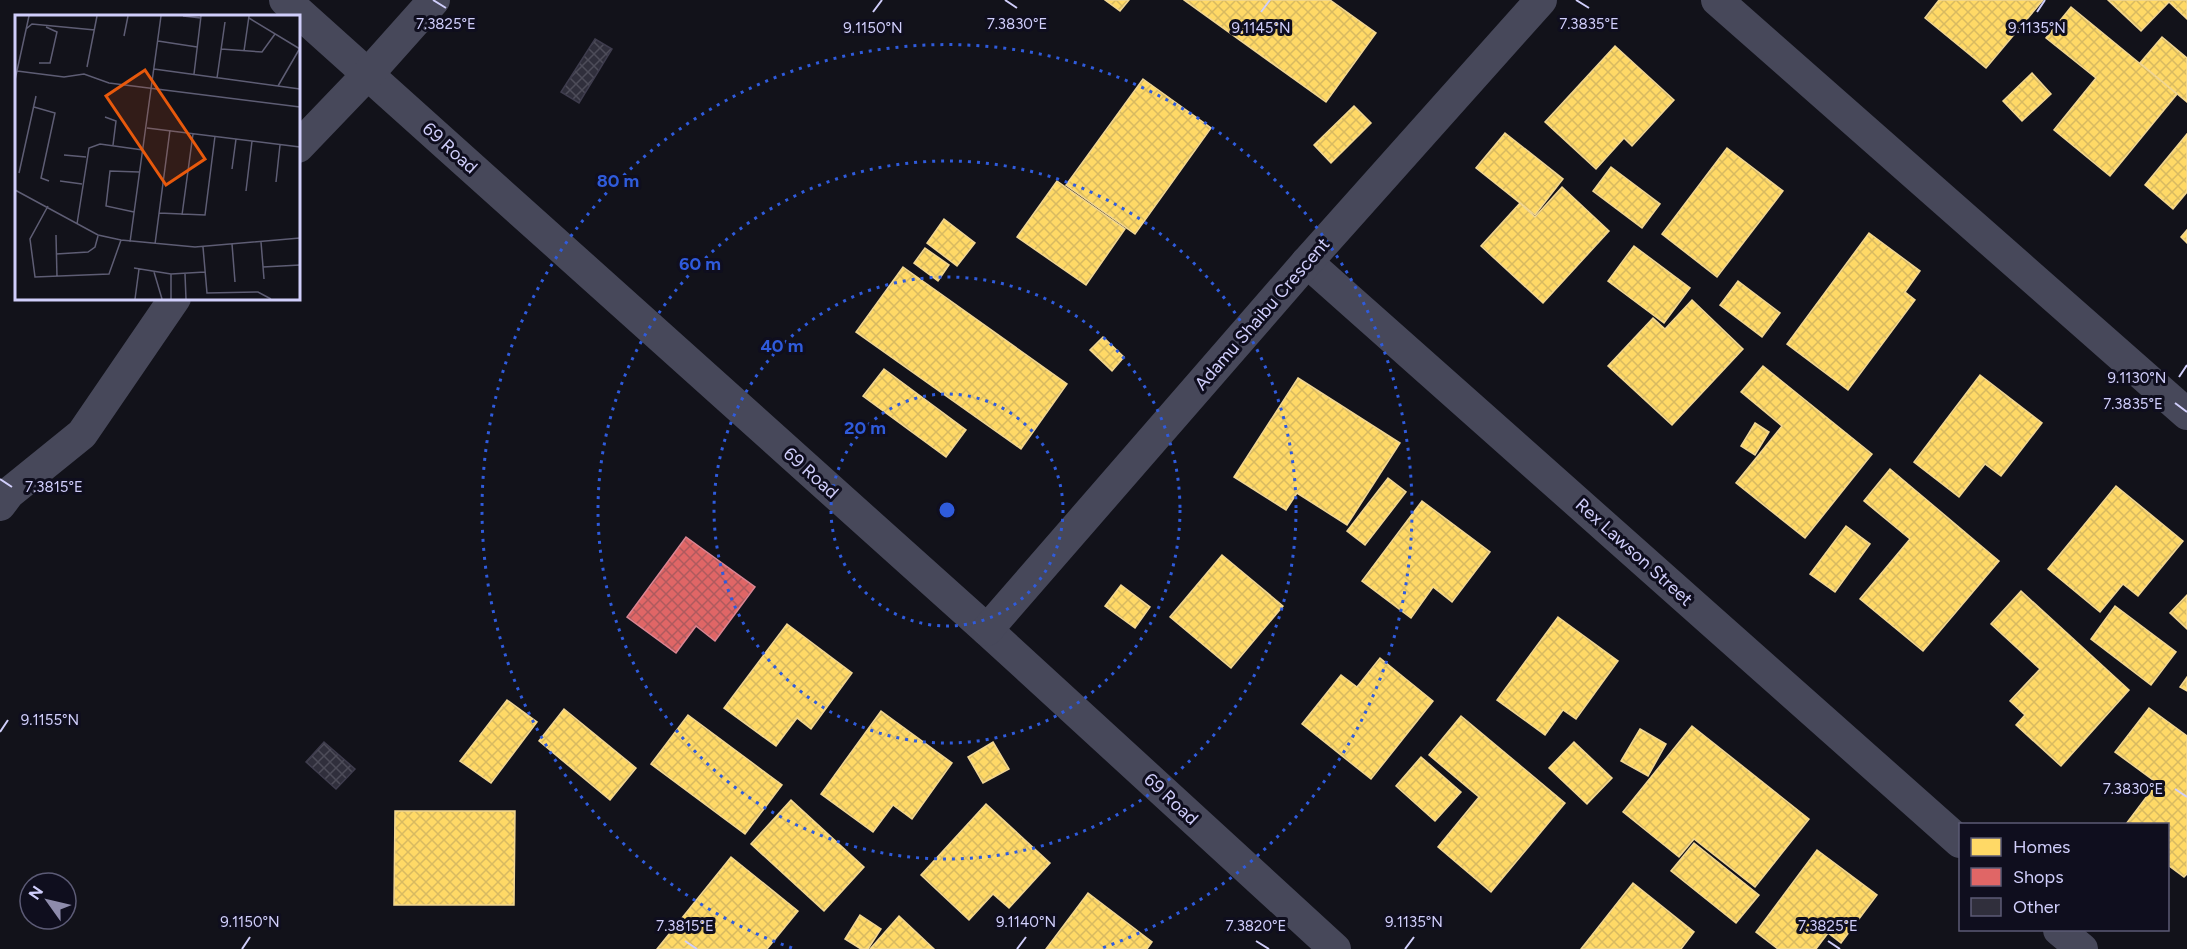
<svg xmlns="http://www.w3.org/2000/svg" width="2187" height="949" font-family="Figtree,sans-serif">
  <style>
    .homes { fill: url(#homes-cross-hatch); stroke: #f1d693; stroke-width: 1.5 }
    .shops { fill: url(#shops-cross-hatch); stroke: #db8593; stroke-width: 1.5 }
    .building { fill: url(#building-cross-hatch); stroke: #3e3c4d; stroke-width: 1.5 }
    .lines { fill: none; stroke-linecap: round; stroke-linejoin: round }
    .minor { stroke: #47485a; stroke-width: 32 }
    .ticks { fill: none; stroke: #d0cefb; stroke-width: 2 }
    .ring { fill: none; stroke: #2f5bdc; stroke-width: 3; stroke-dasharray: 3 6 }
    .labels { text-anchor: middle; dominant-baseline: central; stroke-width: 6; stroke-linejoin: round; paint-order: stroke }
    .street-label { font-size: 18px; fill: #d0cefb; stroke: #0f0e1e }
    .inset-road { fill: none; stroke: #5e5d74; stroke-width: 1.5 }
    .view { fill: #e8590c; fill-opacity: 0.15; stroke: #e8590c; stroke-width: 3 }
    .inset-edge { fill: none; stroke: #d0cefb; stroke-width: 3 }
    .ticks-label { font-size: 15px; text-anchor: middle; fill: #d0cefb; stroke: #0f0e1e; stroke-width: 6; stroke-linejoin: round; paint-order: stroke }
    .centre { fill: #2f5bdc; stroke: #0f0e1e; stroke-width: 3 }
    .ring-label { font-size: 18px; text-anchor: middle; font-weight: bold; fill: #2f5bdc; stroke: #0f0e1e; stroke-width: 6; stroke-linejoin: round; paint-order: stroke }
  </style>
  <defs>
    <pattern id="homes-cross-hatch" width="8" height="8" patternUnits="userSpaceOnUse" patternTransform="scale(1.5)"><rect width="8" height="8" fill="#ffd966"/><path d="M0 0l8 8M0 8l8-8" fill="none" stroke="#d8ba61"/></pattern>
    <pattern id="shops-cross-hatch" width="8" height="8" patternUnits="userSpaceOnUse" patternTransform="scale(1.5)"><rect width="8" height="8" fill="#e06666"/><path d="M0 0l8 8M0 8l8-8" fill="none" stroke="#af5a5e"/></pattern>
    <pattern id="building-cross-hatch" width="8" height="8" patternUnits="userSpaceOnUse" patternTransform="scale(1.5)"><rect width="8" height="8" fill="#302f3c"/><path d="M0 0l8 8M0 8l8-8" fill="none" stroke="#4d4c59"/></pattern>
  </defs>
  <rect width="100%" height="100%" fill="#12121a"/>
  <g class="homes">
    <polygon points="1105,0 1129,0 1120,11"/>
    <polygon points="1184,0 1330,0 1376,33 1326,102"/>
    <polygon points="1939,0 2043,0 1986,68 1925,18"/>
    <polygon points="2108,0 2187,0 2187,19 2169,2 2141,31"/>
    <polygon points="2071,7 2177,94 2110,176 2054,130 2096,78 2046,38"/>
    <polygon points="2162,37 2187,58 2187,102 2140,63"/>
    <polygon points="1615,46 1674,100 1632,146 1624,138 1596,169 1545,122"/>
    <polygon points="2032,73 2051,94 2022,121 2003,101"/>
    <polygon points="1143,79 1211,128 1135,234 1066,185"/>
    <polygon points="1354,106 1371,123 1331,163 1314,145"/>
    <polygon points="1505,133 1563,179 1535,215 1476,168"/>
    <polygon points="2187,134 2187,192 2173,209 2145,185"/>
    <polygon points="1727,148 1783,191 1717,277 1662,234"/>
    <polygon points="1611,167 1660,204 1642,228 1593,191"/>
    <polygon points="1057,181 1125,229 1086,285 1017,237"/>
    <polygon points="1562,187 1609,231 1543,303 1481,246 1520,203 1535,217"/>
    <polygon points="944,219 975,243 957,266 927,243"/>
    <polygon points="2187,230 2187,243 2181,237"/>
    <polygon points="1869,233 1920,271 1905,292 1915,300 1848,390 1787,344"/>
    <polygon points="1634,246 1690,288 1664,323 1608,281"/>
    <polygon points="925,248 949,265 938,281 914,263"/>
    <polygon points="903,267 1067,384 1021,449 856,332"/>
    <polygon points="1738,281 1780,313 1762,337 1720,305"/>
    <polygon points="1692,300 1743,349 1672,425 1608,366 1653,318 1665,329"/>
    <polygon points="1103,337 1124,357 1112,371 1090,350"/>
    <polygon points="1763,366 1872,454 1805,538 1736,483 1782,426 1741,392"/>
    <polygon points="884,369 966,430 946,457 863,396"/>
    <polygon points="1980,375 2042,423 2001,476 1985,464 1959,497 1914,462"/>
    <polygon points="1298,378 1400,443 1347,525 1297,493 1286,510 1234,477"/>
    <polygon points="1755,423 1769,432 1755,455 1741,446"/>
    <polygon points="1890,469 1999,561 1923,651 1860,599 1910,539 1864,501"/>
    <polygon points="1388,478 1406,492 1365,545 1347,531"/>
    <polygon points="2116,486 2183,541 2138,596 2123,584 2100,612 2048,569"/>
    <polygon points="1422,501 1490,552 1452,602 1433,587 1411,618 1362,581"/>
    <polygon points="1846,526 1870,544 1835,592 1810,574"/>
    <polygon points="1222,555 1283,606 1231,668 1170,617"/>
    <polygon points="1121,585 1150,607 1135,628 1105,606"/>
    <polygon points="2021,591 2129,690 2061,766 2016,725 2025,715 2010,701 2040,669 1991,624"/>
    <polygon points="2187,595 2187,629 2170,613"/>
    <polygon points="2115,606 2176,652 2151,685 2091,639"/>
    <polygon points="1558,617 1618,661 1576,719 1563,710 1545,735 1497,700"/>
    <polygon points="787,624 852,673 811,729 797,718 776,746 724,708"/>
    <polygon points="1380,658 1433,701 1371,779 1302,724 1341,675 1357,687"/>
    <polygon points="2187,677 2187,691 2180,687"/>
    <polygon points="507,700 537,722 491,783 460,761"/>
    <polygon points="2149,708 2187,736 2187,874 2184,877 2168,865 2168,824 2126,824 2157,783 2115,752"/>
    <polygon points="564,709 636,768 610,800 539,741"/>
    <polygon points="881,711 952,763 912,819 893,805 873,832 821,794"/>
    <polygon points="688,715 782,785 745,834 651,764"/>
    <polygon points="1461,716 1565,803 1491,892 1438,847 1479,797 1429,755"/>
    <polygon points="1692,726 1809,819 1755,887 1694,839 1679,857 1623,812"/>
    <polygon points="1640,729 1666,744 1648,776 1621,761"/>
    <polygon points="993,742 1009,769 983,783 968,757"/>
    <polygon points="1574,742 1612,778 1587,804 1549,768"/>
    <polygon points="1421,757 1461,792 1435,821 1396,786"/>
    <polygon points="791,800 864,867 824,911 751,844"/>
    <polygon points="986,804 1050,863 1009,908 993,894 969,920 921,875"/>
    <polygon points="395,811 515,811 514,905 394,905"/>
    <polygon points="1694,843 1759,895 1736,923 1671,871"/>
    <polygon points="1817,850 1877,895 1841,943 1828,933 1816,949 1778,949 1756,932"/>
    <polygon points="731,857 798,911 767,949 657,949"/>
    <polygon points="1633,883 1694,932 1681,949 1581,949"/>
    <polygon points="1088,893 1152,942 1147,949 1046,949"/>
    <polygon points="860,915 881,929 868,949 861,949 845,939"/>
    <polygon points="899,916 934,949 870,949"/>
  </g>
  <polygon class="shops" points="686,537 755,587 715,641 696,626 676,653 627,617"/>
  <g class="building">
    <polygon points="595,39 612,49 579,103 561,92"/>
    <polygon points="324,742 355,769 336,789 306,762"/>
  </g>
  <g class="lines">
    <g class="minor">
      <polyline points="285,0 987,630 1335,949"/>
      <polyline points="1717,0 2187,414"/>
      <polyline points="298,147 368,74 434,0"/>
      <polyline points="1307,262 1960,842"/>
      <polyline points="0,505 9,493 82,434 175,298"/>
      <polyline points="987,630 1307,262 1541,0"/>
      <polyline points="2059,930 2082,949"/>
    </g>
  </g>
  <path class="ticks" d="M 433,0 L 446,8M 1005,0 L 1017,8M 1576,0 L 1589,8M 873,12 L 882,0M 1261,12 L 1270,0M 2037,12 L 2045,0M 2179,377 L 2187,365M 2175,403 L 2187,412M 0,479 L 12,487M 0,732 L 8,720M 2175,789 L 2187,797M 685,941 L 697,949M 1256,941 L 1269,949M 1828,941 L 1840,949M 242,949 L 250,937M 1017,949 L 1026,937M 1405,949 L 1414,937"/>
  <g class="ring">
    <circle cx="947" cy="510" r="116"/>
    <circle cx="947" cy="510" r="233"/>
    <circle cx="947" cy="510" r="349"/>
    <path d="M792 948A465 465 0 1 1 1102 948"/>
  </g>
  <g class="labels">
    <g class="street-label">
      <text transform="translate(450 148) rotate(42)">69 Road</text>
      <text transform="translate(1262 314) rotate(-49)">Adamu Shaibu Crescent</text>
      <text transform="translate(811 473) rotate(42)">69 Road</text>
      <text transform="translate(1634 552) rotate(42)">Rex Lawson Street</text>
      <text transform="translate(1171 799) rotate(43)">69 Road</text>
    </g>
  </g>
  <g transform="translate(15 15)">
    <rect width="285" height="285" fill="#12121a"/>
    <path class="inset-road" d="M 168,1 L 186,3M 234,3 L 285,34M 11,14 L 17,9 L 80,15M 109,21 L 113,1M 143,26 L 182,32M 206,34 L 247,37 L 260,19M 229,36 L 234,1M 24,48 L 35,48 L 42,17 L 31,12M 72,52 L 82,1M 139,54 L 285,74M 2,56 L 49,62 L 69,59 L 94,68 L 285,92M 179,59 L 186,1M 202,63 L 210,7M 0,65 L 14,1M 263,71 L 285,33M 19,92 L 40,98 L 26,163 L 34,166M 90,102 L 101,106 L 98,130M 132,113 L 285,132M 49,140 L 71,142M 217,154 L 221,124M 4,158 L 21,81M 45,166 L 67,169M 261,167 L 265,130M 0,175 L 83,220 L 106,225 L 180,232 L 285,223M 231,176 L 237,126M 33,191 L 15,224 L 20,262 L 94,259 L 106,225M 119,197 L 91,191 L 95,156 L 124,157M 144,198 L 190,200 L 200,121M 167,200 L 178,119M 62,209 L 74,133 L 85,129 L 128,135M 41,220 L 42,262M 115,227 L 146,1M 246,227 L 249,264M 140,229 L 155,115M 217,229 L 220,267M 188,232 L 192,278 L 243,277 L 256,284M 41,239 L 73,237 L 80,232 L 83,221M 248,252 L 285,250M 119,253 L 156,259 L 190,257M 139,257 L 147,284M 156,259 L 156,284M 170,259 L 171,284M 120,284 L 124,254"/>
    <path class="view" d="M 130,55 L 190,144 L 151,170 L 91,81 Z"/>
    <rect width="285" height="285" class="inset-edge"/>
  </g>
  <g class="ticks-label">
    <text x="446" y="29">7.3825°E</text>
    <text x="1589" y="29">7.3835°E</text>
    <text x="1017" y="29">7.3830°E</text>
    <text x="873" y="33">9.1150°N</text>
    <text x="1261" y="33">9.1145°N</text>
    <text x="2037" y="33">9.1135°N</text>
    <text x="2137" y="383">9.1130°N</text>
    <text x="2133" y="409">7.3835°E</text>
    <text x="54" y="492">7.3815°E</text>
    <text x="50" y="725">9.1155°N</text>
    <text x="2133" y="794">7.3830°E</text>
    <text x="250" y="927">9.1150°N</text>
    <text x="1026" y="927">9.1140°N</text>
    <text x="1414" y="927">9.1135°N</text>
    <text x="685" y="931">7.3815°E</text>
    <text x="1256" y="931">7.3820°E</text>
    <text x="1828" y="931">7.3825°E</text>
  </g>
  <circle cx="947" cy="510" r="9" class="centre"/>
  <g class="ring-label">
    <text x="618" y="187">80 m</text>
    <text x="700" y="270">60 m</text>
    <text x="782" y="352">40 m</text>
    <text x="865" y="434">20 m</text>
  </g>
  <rect x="1959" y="823" width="210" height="108" fill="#0f0e1e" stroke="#5c5b76" stroke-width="1.5"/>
  <rect x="1971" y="838" width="30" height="18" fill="#ffd966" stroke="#5c5b76" stroke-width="1.5"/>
  <text x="2013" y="853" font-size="18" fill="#d0cefb">Homes</text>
  <rect x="1971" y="868" width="30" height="18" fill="#e06666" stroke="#5c5b76" stroke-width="1.5"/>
  <text x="2013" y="883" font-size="18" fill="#d0cefb">Shops</text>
  <rect x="1971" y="898" width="30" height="18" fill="#302f3c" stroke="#5c5b76" stroke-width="1.5"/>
  <text x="2013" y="913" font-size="18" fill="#d0cefb">Other</text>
  <g transform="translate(48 901) rotate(304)"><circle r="28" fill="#0f0e1e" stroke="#5c5b76" stroke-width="1.5"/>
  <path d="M0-4.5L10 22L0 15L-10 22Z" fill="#8e8cac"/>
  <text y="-9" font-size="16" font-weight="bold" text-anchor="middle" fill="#d0cefb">N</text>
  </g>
</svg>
